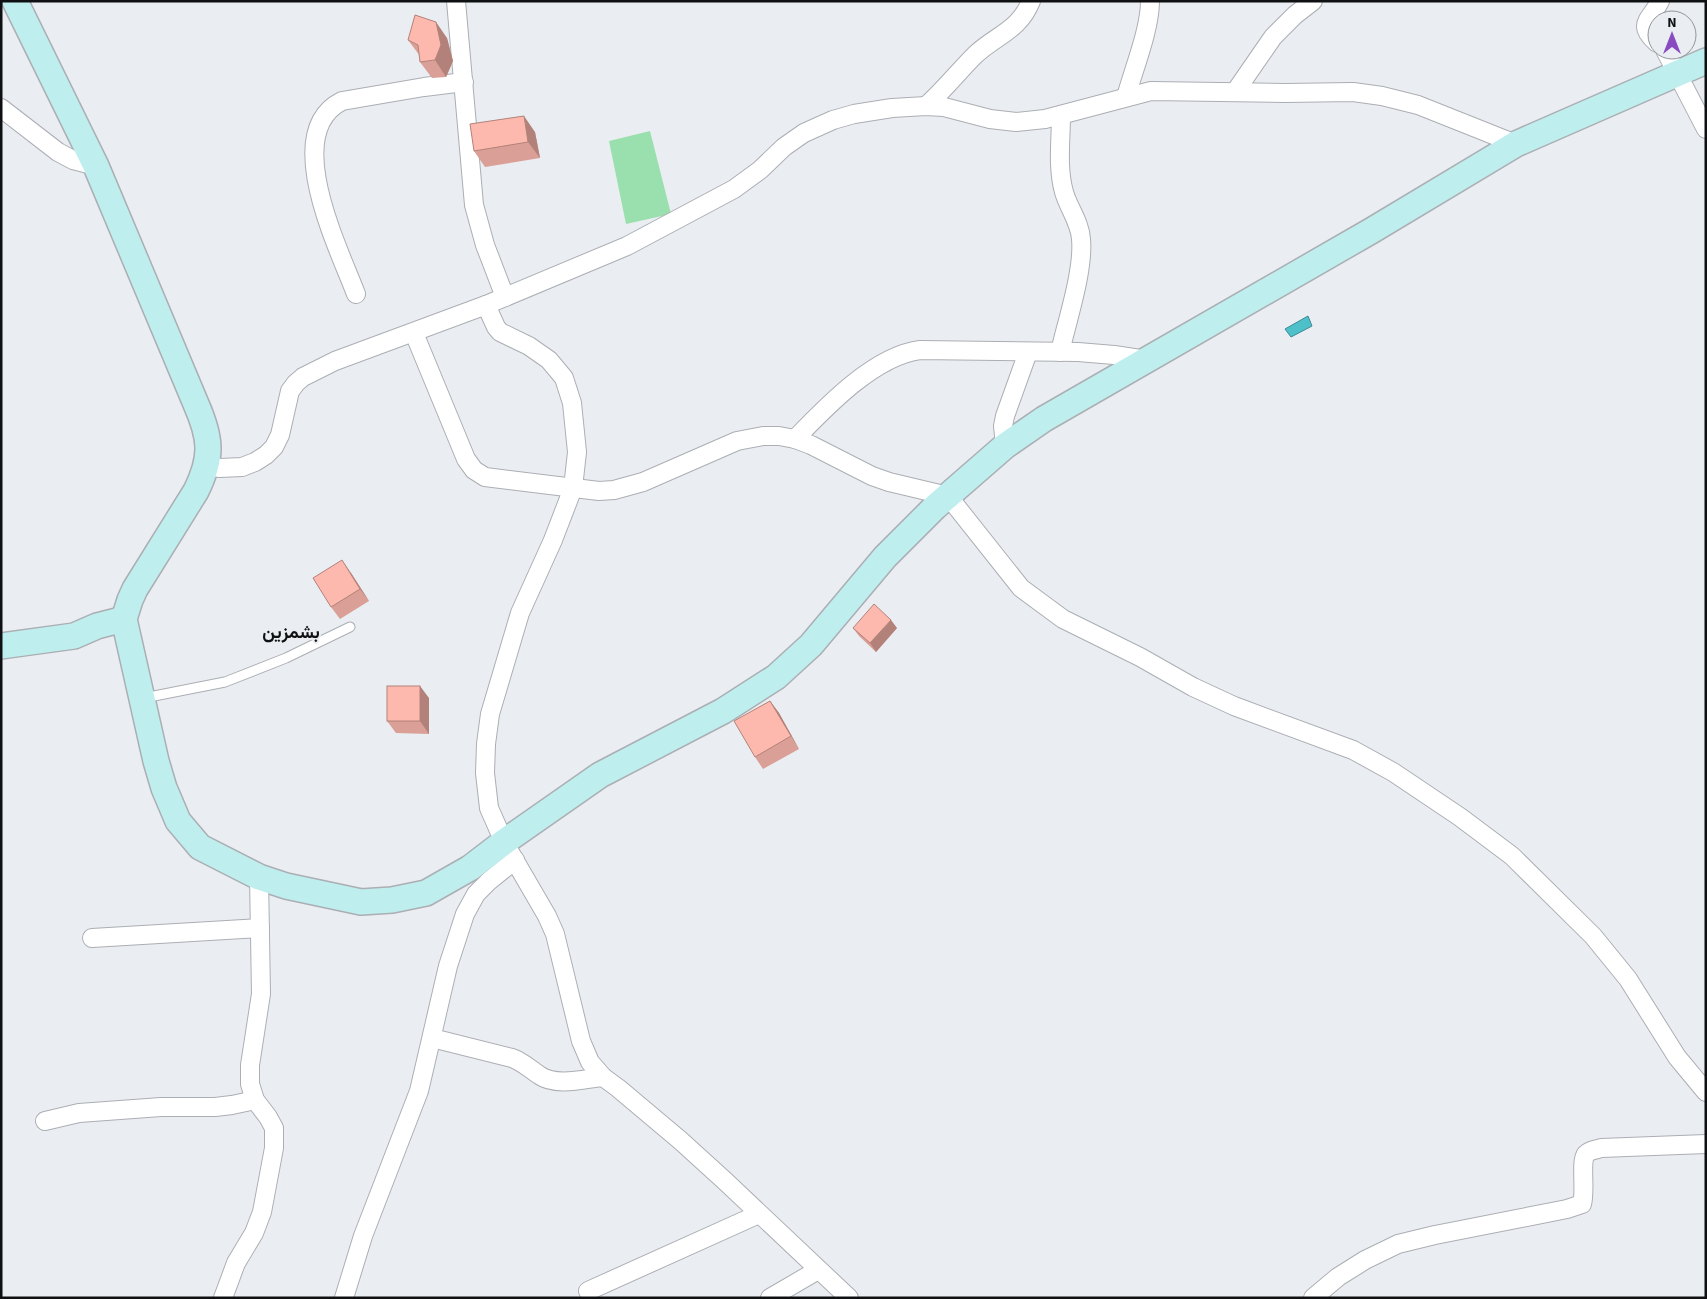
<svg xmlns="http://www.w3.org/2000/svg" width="1707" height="1299" font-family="'Source Sans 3',Vazirmatn,sans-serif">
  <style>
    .green { fill: #9ae0ae }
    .water { fill: #4ec0c9; stroke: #3b8b92 }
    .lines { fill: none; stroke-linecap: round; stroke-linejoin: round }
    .service-casing { stroke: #abaeb3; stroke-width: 11 }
    .minor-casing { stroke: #abaeb3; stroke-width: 20 }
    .secondary-casing { stroke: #abaeb3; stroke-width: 28 }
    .service { stroke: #fff; stroke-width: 9 }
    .minor { stroke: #fff; stroke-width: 18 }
    .secondary { stroke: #bfeeee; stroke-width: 25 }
    .wall { fill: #da9f96 }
    .shaded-wall { fill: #b2827a }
    .building { fill: #feb9ae; stroke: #b2827a }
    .labels { text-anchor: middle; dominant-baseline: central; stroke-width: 4; stroke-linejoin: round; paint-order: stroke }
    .quarter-label { font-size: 18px; font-weight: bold; fill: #0f1012; stroke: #eaeef2 }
  </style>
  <rect width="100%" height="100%" fill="#eaeef2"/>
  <polygon class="green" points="650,131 671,214 626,224 609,141"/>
  <polygon class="water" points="1308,316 1312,326 1291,337 1285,329"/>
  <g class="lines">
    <g class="service-casing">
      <polyline id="service" points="144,698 225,682 286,658 350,627"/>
    </g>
    <g class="minor-casing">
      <g id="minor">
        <polyline points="456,1 474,205 485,245 505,297"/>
        <path d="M 1657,43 C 1635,24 1651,20 1660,1"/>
        <polyline points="1665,50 1706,129"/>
        <polyline points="1235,92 1273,37 1295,15 1313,1"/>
        <path d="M 1126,97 C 1134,68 1150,29 1150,1"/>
        <path d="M 926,106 C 944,90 958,72 975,55 C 996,35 1019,31 1031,1"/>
        <polyline points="1,108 58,152 73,160 96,166"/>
        <path d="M 356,294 C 339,249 280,132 342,101 L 424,87 L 464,82"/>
        <polyline points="486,305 496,327 500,332 529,346 549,360 564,378 572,403 577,452 573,488 553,540 520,613 490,714 486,744 485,773 489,808 504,842 547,916 555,934 581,1041 590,1062 603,1077 618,1088 681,1141 725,1181 849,1298"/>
        <polyline points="414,333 466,459 474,470 485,477 599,491 614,490 643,482 737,441 763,436 779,436 795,439 811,445 872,476 889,482 948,496 1021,588 1063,619 1140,657 1193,687 1234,706 1353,750 1393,772 1460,817 1512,856 1593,936 1628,979 1677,1057 1706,1092"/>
        <path d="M 1060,352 C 1067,321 1084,270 1081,239 C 1080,222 1068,207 1064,192 C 1057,167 1061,140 1061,115"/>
        <path d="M 795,439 C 826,407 874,356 920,350 L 1078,352 L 1114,355 L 1147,360"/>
        <polyline points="1005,446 1003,426 1005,416 1028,352"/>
        <polyline points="207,466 220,468 242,467 255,462 266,455 274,447 280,435 290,391 296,383 303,377 335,361 486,305 627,246 734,189 760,170 784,147 804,133 833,120 854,114 892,108 926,106 944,107 990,119 1016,122 1045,119 1151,91 1285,93 1353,92 1382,96 1418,105 1516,144"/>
        <polyline points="92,938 260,928"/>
        <path d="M 432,1038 L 512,1058 C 523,1062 530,1069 539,1075 C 556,1087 584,1079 603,1077"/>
        <polyline points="45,1121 79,1113 161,1107 215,1107 232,1105 255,1100"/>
        <polyline points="588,1291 759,1214"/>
        <polyline points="223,1298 236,1263 254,1233 262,1212 274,1148 274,1128 268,1117 255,1100 250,1084 250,1065 261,994 259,877"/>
        <polyline points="344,1298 363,1236 419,1091 448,966 465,914 476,894 489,881 515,860"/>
        <polyline points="770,1298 818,1270"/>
        <path d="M 1313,1298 L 1338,1277 L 1365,1260 L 1398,1244 L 1435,1235 L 1567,1209 L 1582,1204 C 1586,1191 1580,1162 1586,1154 C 1590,1150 1596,1150 1601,1148 L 1706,1144"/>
      </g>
    </g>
    <g class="secondary-casing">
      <g id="secondary">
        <path d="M 15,1 L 96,166 L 196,404 C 211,438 213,457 196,491 L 135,589 L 130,600 L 124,619 L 156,761 L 164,788 L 178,821 L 200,847 L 259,877 L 286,886 L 361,902 L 392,900 L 426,893 L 470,868 L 504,842 L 600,775 L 723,711 L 776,677 L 811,645 L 885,557 L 935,507 L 1005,446 L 1044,419 L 1371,231 L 1516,144 L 1706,61"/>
        <polyline points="1,646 74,636 97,626 124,619"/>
      </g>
    </g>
    <use href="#service" class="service"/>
    <use href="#minor" class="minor"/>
    <use href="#secondary" class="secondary"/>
  </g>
  <g class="wall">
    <polygon points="447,38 453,61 446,77 432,78 420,62 420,56 408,40"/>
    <polygon points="535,132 540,158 485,167 474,151"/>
    <polygon points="351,573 369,601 340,619 331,607"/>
    <polygon points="853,628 897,628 876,652 859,636"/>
    <polygon points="429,698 429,734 396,733 387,721"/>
    <polygon points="770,701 779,713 799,749 763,769 755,757"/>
  </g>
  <g class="shaded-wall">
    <polygon points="436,22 447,38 453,61 446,77 435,60"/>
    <polygon points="524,116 535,132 540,158 528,142"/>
    <polygon points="342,560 351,573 369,601 360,589"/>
    <polygon points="891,620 897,628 876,652 870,643"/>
    <polygon points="420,686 429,698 429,734 420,721"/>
    <polygon points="770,701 779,713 799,749 791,736"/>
  </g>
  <g class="building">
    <polygon points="415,15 436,22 441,45 435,60 420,62 418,45 408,40"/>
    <polygon points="524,116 528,142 474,151 470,124"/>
    <polygon points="342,560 360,589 331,607 313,578"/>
    <polygon points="874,604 891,620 870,643 853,628"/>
    <rect x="387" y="686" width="33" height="35"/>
    <polygon points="770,701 791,736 755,757 734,721"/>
  </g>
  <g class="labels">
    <g class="quarter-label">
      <text x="291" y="632">بشمزين</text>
    </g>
  </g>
  <rect width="1707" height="1299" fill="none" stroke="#0f1012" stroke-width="5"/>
  <g transform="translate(1672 35)"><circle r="24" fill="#eaeef2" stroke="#929598"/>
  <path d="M0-4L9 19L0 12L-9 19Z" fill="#884bc0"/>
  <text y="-8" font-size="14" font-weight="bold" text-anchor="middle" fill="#0f1012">N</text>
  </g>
</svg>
